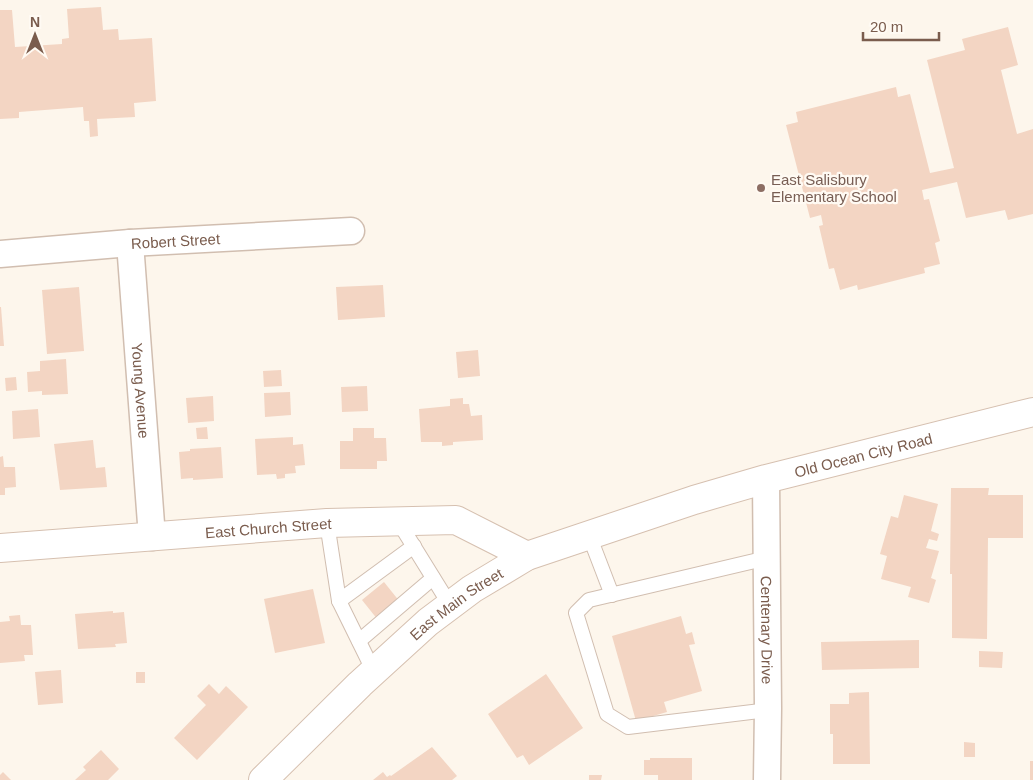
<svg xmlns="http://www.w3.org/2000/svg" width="1033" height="780" font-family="Helvetica,sans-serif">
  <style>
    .building { fill: #f3d5c3 }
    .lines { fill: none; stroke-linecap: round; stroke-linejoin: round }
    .lane-casing { stroke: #d1beb0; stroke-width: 16 }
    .street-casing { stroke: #d1beb0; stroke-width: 29 }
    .secondary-casing { stroke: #d6c0b0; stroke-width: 30 }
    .lane { stroke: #fff; stroke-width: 14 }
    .street { stroke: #fff; stroke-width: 26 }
    .secondary { stroke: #fff; stroke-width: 28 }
    .education-dot { fill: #8d6e63; stroke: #fffaf3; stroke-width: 2 }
    .labels { text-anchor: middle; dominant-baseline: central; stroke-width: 4.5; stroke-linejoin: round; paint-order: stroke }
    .education-label { font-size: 15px; fill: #785e54; stroke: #fffaf3; text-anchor: start }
    .street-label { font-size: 15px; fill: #7a5c4d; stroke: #fffaf3 }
  </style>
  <rect width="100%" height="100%" fill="#fdf6ec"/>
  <g class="building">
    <polygon points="101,7 103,30 118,29 119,40 152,38 156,101 134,103 135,117 97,119 98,136 90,137 89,121 84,121 83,107 19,112 19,118 0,119 0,10 12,10 15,47 62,44 62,39 69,38 67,9"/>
    <polygon points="1008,27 1018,65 1001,70 1017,134 1033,129 1033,214 1008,220 1005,210 966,218 957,182 922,190 924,200 929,199 940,241 935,243 940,264 924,268 925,273 858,290 857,285 840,290 834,268 829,269 819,226 823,225 821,215 810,218 786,125 798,122 796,112 896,87 898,97 910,94 930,173 954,168 927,60 965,50 962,39"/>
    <polygon points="383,285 385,317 338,320 336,287"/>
    <polygon points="79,287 84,351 47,354 42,290"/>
    <polygon points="0,307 1,307 4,346 0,346"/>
    <polygon points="478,350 480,376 458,378 456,352"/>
    <polygon points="66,359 68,394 42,395 42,391 28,392 27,372 40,371 40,361"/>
    <polygon points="281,370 282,386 264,387 263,371"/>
    <polygon points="16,377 17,390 6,391 5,378"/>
    <polygon points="367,386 368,411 342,412 341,387"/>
    <polygon points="290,392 291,415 265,417 264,393"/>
    <polygon points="213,396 214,421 188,423 186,398"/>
    <polygon points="463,398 463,404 469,404 471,416 482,415 483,440 453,442 453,445 442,446 442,442 421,442 419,409 450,406 450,399"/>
    <polygon points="38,409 40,437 13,439 12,411"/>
    <polygon points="207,427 208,439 197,439 196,428"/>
    <polygon points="353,428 374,428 374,438 386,438 387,461 377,461 377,469 340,469 340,441 353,441"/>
    <polygon points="293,437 293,445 303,444 305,465 295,466 296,473 285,474 285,478 277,479 276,474 257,475 255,439"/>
    <polygon points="93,440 96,468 105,467 107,487 60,490 54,444"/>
    <polygon points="221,447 223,478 193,480 193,478 181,479 179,452 190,451 190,449"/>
    <polygon points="3,456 4,467 15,467 16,487 5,488 5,495 0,495 0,457"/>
    <polygon points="951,488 989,488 988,495 1023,495 1023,538 988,538 987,639 952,638 952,574 950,574"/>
    <polygon points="904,495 938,504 931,531 939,534 937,541 929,539 926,548 939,551 931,578 936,580 929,603 908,597 911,587 881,579 887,556 880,554 891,516 898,518"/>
    <polygon points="384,582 400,602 378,620 362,600"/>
    <polygon points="313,589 325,643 275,653 264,599"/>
    <polygon points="113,611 113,613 124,612 127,643 115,644 116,647 78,649 75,614"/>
    <polygon points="20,615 21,625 31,625 33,655 24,655 25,661 0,663 0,622 10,621 9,616"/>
    <polygon points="681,616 686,634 692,632 695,644 689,645 702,691 664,702 667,712 636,721 612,636"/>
    <polygon points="919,640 919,668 822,670 821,642"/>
    <polygon points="979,651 1003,652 1002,668 979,667"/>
    <polygon points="61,670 63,703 38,705 35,672"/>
    <rect x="136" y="672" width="9" height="11"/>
    <polygon points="546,674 583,728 529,765 523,755 517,758 488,714"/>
    <polygon points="209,684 219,694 226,686 248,707 197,760 174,738 206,705 197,696"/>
    <polygon points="869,692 870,764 833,764 833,734 830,734 830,704 849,704 849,693"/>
    <polygon points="964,742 975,743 975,757 964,757"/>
    <polygon points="432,747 457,776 452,780 373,780 383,772 387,777 390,775 391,776"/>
    <polygon points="101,750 119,769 108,780 75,780 86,770 83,767"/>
    <polygon points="650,758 692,758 692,780 658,780 658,775 644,775 644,760 650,760"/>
    <rect x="1030" y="761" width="3" height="19"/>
    <polygon points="3,772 11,780 0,780 0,775"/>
    <polygon points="589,775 602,775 601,780 589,780"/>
  </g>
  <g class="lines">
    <g class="lane-casing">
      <g id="lane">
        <polyline points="398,521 450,605"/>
        <polyline points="327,523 339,601 374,672"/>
        <polyline points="589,535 612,595"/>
        <polyline points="767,558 589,600 576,613 607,714 628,727 768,710"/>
        <polyline points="339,601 414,546"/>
        <polyline points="359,641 433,578"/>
      </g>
    </g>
    <g class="street-casing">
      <g id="street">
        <path id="s1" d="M 130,243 L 152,537"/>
        <path id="s2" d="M 0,254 L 130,243 L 351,231"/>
        <path id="s3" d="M 766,479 L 768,708 L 767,780"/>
      </g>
    </g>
    <g class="secondary-casing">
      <g id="secondary">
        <path id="s4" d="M 0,548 L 327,523 L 456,520 L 527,556"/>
        <path id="s5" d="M 263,780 L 360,684 L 428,622 L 472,589 L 527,556 L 694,500 L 766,479 L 1033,412"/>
      </g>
    </g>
    <use href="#lane" class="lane"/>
    <use href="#street" class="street"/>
    <use href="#secondary" class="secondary"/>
  </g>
  <circle class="education-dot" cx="761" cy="188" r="5"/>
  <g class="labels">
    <g class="education-label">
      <text x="771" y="179">East Salisbury<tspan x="771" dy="17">Elementary School</tspan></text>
    </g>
    <g class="street-label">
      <text stroke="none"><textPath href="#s2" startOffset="176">Robert Street</textPath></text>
      <text stroke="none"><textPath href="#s1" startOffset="148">Young Avenue</textPath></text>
      <text stroke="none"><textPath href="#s5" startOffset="699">Old Ocean City Road</textPath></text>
      <text stroke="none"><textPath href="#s4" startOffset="269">East Church Street</textPath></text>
      <text stroke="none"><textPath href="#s5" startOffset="262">East Main Street</textPath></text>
      <text stroke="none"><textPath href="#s3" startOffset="151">Centenary Drive</textPath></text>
    </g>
  </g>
  <g transform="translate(35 35)" stroke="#fffaf3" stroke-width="4" paint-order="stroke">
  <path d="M0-4L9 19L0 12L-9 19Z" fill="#7a5c4d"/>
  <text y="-8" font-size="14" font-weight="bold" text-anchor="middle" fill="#7a5c4d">N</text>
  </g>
  <path d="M863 32v8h76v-8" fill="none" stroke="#7a5c4d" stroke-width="2.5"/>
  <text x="870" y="32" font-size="15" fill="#7a5c4d" stroke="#fffaf3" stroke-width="4" paint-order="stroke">20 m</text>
</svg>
